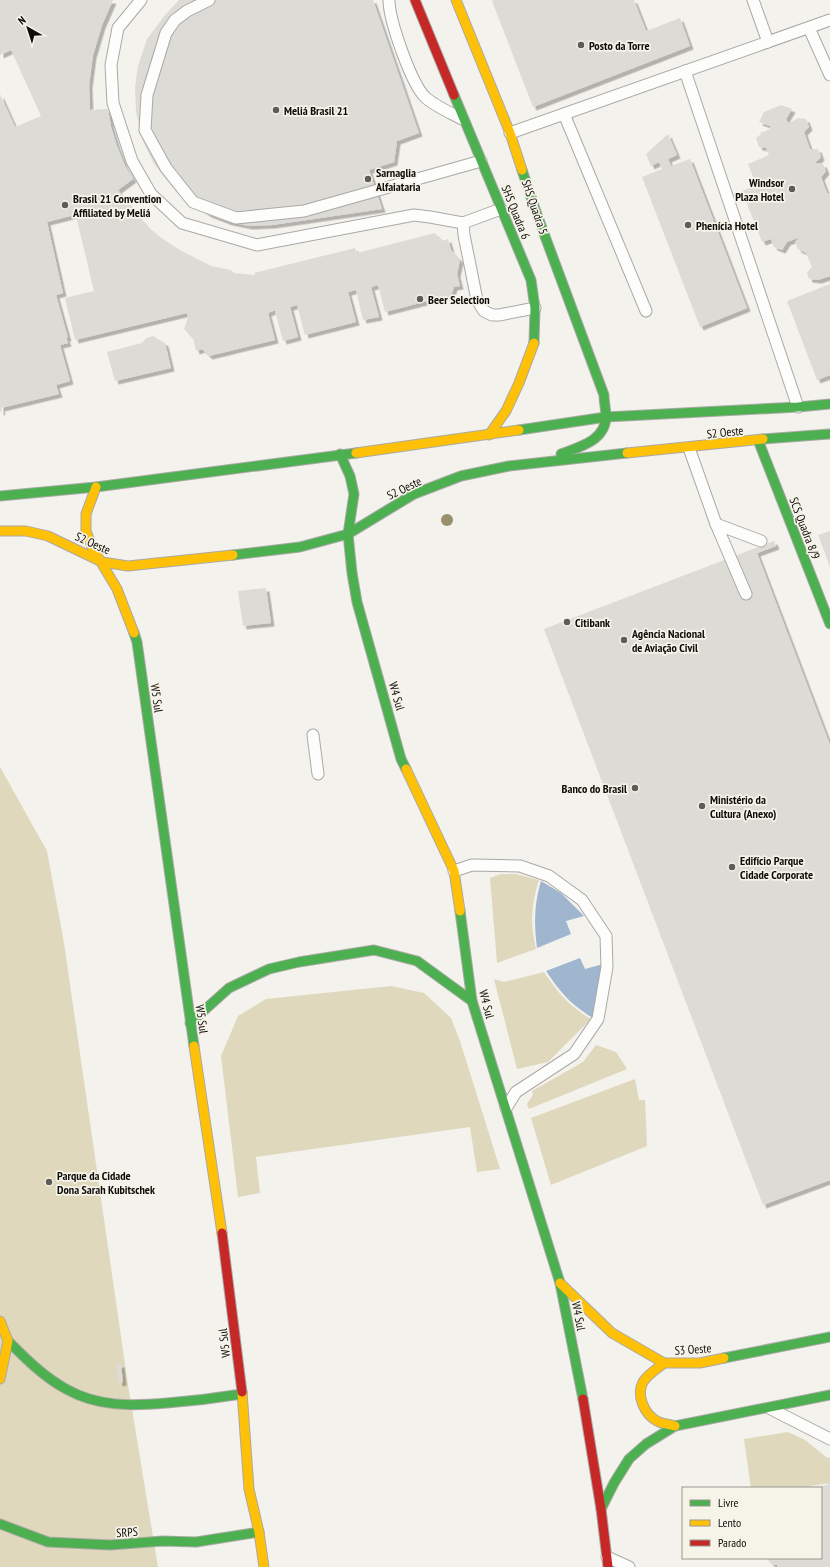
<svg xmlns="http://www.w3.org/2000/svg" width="830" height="1567" font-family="'PT Sans Narrow',sans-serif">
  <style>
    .green { fill: #dfd8bc }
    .water { fill: #a0b6cf }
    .building { fill: #dcdbd6; filter: url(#shadow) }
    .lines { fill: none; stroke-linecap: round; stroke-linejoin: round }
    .lane-casing { stroke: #aaa9a5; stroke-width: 13 }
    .fast-casing { stroke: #aaa9a5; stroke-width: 11 }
    .slow-casing { stroke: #aaa9a5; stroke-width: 11 }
    .jam-casing { stroke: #aaa9a5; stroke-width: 11 }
    .lane { stroke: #fdfdfc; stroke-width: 11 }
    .fast { stroke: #4caf50; stroke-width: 9 }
    .slow { stroke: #ffc107; stroke-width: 9 }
    .jam { stroke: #c62828; stroke-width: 9 }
    .tree { fill: #98906a }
    .poi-dot { fill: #5e5c58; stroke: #f6f3e9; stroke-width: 1.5 }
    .labels { text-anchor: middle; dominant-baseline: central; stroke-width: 3.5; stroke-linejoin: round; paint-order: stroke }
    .poi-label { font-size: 12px; font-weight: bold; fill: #0d0c09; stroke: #f6f3e9; text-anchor: start }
    .street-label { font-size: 12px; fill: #0d0c09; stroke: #f6f3e9 }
  </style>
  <defs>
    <filter id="shadow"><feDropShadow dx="3.5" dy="3.5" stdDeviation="0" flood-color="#0004"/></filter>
  </defs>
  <rect width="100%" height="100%" fill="#f3f2ec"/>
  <g class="green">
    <polygon points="0,767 47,851 64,943 128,1385 158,1567 0,1567"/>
    <path d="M 501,874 L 516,874 L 539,880 C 531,904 530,925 536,949 L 497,963 L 490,878 Z"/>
    <path d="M 544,972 C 559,994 568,1005 591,1019 L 548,1062 L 517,1069 L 494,979 L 504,982 Z"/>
    <polygon points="391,986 424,993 451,1018 460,1041 500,1169 477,1172 470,1127 256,1157 260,1193 238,1197 221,1056 238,1016 266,999"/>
    <polygon points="596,1045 616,1052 627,1069 529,1109 527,1104 533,1095 532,1091 583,1062"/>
    <polygon points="635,1079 639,1100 645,1100 647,1146 551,1185 531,1118"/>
    <polygon points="788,1432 805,1440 826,1457 830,1458 830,1483 795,1488 751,1488 744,1439"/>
  </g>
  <g class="water">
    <path d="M 541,881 L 561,893 L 584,916 L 566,921 L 571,934 L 537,948 C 534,924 534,904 541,881 Z"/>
    <path d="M 580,958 L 585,969 L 603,964 L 603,979 L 593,1018 C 570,1004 561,993 546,971 Z"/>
  </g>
  <g class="building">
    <polygon points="0,0 113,0 102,25 93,55 89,85 90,110 108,109 111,127 117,146 125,166 133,179 118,190 138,216 147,226 160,237 178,249 211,266 231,270 234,273 255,275 254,273 355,248 357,253 435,233 442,241 448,239 451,250 460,260 457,274 460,286 454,287 451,295 385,312 378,285 371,287 379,317 363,320 356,290 348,292 356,322 305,335 297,305 290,307 298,337 283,341 275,311 273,311 268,313 275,340 209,356 202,349 196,351 193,338 184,329 188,317 187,313 75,340 65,298 94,291 76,216 74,215 47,222 63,293 56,295 68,338 66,338 68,343 60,345 70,381 56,385 59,394 1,408 2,411 0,412 0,94 15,127 41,116 11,50 0,55"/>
    <polygon points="179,0 373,0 419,133 397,141 394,162 369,170 382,209 272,225 249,226 229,222 208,214 173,188 154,164 143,141 136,112 135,87 138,66 147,39 165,15"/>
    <polygon points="494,0 634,0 646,31 680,18 690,46 533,107 492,1"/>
    <polygon points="781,105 792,109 786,119 788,123 799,118 806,119 809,127 804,132 810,149 818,149 821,157 816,162 816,163 823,164 826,171 821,177 827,193 830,193 830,276 818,280 809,279 807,272 812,267 806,253 798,249 795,242 800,237 787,242 782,250 774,247 771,239 762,242 742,191 756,185 748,164 769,155 766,148 759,147 756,138 761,134 760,133 771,129 770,126 759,122 764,112"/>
    <polygon points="668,134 677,155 668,159 671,166 690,159 747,308 700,327 642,177 662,169 659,162 651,166 646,154"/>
    <polygon points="830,284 830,375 817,380 787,301"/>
    <polygon points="153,336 165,343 171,368 115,381 107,352 142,343 146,338"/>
    <polygon points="830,531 830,567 818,535"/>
    <polygon points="774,541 776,546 757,553 830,745 830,1180 763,1205 544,629"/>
    <polygon points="266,588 271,623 243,626 238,591"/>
    <polygon points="121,1364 123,1382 119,1383 116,1365"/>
    <polygon points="830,1482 830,1567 777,1567 777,1565 773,1565 768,1560 767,1558 821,1558 821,1488 796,1488 811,1485 812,1487 828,1485 827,1483"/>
  </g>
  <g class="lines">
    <g class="lane-casing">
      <g id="lane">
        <polyline points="141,0 118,28 111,65 113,103 132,161 151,194 182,223 257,245 414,215 430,217 463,223 464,235 477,300 484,311 492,315 499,315 535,308"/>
        <polyline points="209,0 187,11 175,20 166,33 147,95 145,130 166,168 193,202 236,218 304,211 481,161"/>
        <path d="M 389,0 C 389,20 411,83 425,97 C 433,105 451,113 462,119"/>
        <polyline points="753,0 768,42"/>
        <polyline points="809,28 830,75"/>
        <polyline points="685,71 798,407"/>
        <polyline points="564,114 646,311"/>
        <polyline points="510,133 830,20"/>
        <polyline points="463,223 501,209"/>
        <polyline points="689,448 716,524 746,594"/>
        <polyline points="716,524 761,541"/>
        <polyline points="313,735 318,774"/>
        <polyline points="454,871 472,865 520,866 549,876 582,900 606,936 607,967 598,1019 574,1054 516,1092 506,1108"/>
        <polyline points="771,1409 830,1439"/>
        <polyline points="607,1557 629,1567"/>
      </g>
    </g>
    <g class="fast-casing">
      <g id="fast">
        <polyline points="454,95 531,280 535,308 534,343"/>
        <path d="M 522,170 L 536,212 L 604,395 C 604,402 606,410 606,417 C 605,441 579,447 561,454"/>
        <polyline points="519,430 606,417 798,407 830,404"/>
        <polyline points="763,439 830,434"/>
        <polyline points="758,440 830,624"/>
        <polyline points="340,454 350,476 354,494 348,534 352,573 357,602 401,759 406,769"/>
        <polyline points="0,496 96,487 356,453"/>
        <polyline points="233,555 300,547 348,534 414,494 461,476 509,466 627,453"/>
        <polyline points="134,633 137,642 194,1046"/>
        <polyline points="460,911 472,1001 560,1283 583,1399"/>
        <polyline points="190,1023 229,988 269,969 299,962 374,950 417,961 472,1001"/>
        <path d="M 8,1341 C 26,1359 44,1377 66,1389 C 98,1407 131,1406 167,1403 C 192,1401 217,1398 242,1394"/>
        <polyline points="724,1358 830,1337"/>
        <polyline points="601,1509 614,1483 629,1459 646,1444 675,1426 830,1395"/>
        <polyline points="0,1524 48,1542 110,1545 163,1541 196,1542 259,1532"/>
      </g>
    </g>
    <g class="slow-casing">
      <g id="slow">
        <polyline points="456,0 510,133 522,170"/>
        <polyline points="489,435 506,411 519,383 534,343"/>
        <polyline points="356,453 519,430"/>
        <polyline points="627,453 763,439"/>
        <polyline points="96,487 86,514 86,531 92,547 117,589 134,633"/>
        <polyline points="0,531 26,531 48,536 102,562 128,566 233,555"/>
        <polyline points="406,769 454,871 460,911"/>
        <polyline points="194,1046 222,1233"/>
        <polyline points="560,1283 612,1333 664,1363 700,1363 724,1358"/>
        <polyline points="0,1321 8,1341 0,1379"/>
        <path d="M 664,1363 C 657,1369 648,1374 643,1382 C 636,1395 644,1414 657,1421 C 662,1424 669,1424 675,1426"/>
        <polyline points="242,1392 249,1489 259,1532 264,1567"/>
      </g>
    </g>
    <g class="jam-casing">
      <g id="jam">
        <polyline points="415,0 454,95"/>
        <polyline points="222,1233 242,1392"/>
        <polyline points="583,1399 601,1509 608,1567"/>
      </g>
    </g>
    <use href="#lane" class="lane"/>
    <use href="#fast" class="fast"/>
    <use href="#slow" class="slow"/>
    <use href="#jam" class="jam"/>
  </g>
  <circle class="tree" cx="447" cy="520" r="6"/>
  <g class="poi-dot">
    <circle cx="581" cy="45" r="4"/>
    <circle cx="276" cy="110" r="4"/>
    <circle cx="368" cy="179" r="4"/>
    <circle cx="792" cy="189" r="4"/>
    <circle cx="65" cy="205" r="4"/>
    <circle cx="688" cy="225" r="4"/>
    <circle cx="420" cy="299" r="4"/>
    <circle cx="567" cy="622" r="4"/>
    <circle cx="624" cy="640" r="4"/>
    <circle cx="635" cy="788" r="4"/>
    <circle cx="702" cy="806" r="4"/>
    <circle cx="732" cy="867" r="4"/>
    <circle cx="49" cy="1182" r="4"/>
  </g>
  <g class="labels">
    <g class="poi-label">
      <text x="589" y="45">Posto da Torre</text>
      <text x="284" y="110">Meliá Brasil 21</text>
      <text x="376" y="172">Sarnaglia<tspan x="376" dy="14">Alfaiataria</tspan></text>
      <text x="784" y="182" text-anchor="end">Windsor<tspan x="784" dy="14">Plaza Hotel</tspan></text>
      <text x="73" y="198">Brasil 21 Convention<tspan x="73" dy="14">Affiliated by Meliá</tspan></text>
      <text x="696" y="225">Phenícia Hotel</text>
      <text x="428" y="299">Beer Selection</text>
      <text x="575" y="622">Citibank</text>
      <text x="632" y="633">Agência Nacional<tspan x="632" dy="14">de Aviação Civil</tspan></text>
      <text x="627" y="788" text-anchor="end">Banco do Brasil</text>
      <text x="710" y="799">Ministério da<tspan x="710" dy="14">Cultura (Anexo)</tspan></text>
      <text x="740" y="860">Edifício Parque<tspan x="740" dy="14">Cidade Corporate</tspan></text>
      <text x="57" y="1175">Parque da Cidade<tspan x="57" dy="14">Dona Sarah Kubitschek</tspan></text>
    </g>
    <g class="street-label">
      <text transform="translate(535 207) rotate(71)">SHS Quadra 5</text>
      <text transform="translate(516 212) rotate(68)">SHS Quadra 6</text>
      <text transform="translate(725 432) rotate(-6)">S2 Oeste</text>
      <text transform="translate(404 488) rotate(-26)">S2 Oeste</text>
      <text transform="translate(805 528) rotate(69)">SCS Quadra 8/9</text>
      <text transform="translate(93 543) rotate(24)">S2 Oeste</text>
      <text transform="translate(397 696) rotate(74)">W4 Sul</text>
      <text transform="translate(157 698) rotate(82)">W5 Sul</text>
      <text transform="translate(487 1004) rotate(76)">W4 Sul</text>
      <text transform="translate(202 1019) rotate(82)">W5 Sul</text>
      <text transform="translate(579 1316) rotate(79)">W4 Sul</text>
      <text transform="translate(224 1343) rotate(-97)">W5 Sul</text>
      <text transform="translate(693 1349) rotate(-4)">S3 Oeste</text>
      <text transform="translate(127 1532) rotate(-4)">SRPS</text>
    </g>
  </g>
  <rect x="682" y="1487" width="140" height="72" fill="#f6f3e9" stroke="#99978f"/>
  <rect x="690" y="1500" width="20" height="6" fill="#4caf50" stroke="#99978f"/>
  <text x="718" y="1507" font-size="12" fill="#0d0c09">Livre</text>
  <rect x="690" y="1520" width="20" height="6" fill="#ffc107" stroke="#99978f"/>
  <text x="718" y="1527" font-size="12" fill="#0d0c09">Lento</text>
  <rect x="690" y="1540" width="20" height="6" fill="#c62828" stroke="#99978f"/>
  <text x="718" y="1547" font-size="12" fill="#0d0c09">Parado</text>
  <g transform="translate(28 28) rotate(321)" stroke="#f6f3e9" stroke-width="3" paint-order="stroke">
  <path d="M0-3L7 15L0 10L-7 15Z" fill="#0d0c09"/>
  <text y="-6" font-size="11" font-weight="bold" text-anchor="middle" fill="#0d0c09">N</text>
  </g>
</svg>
